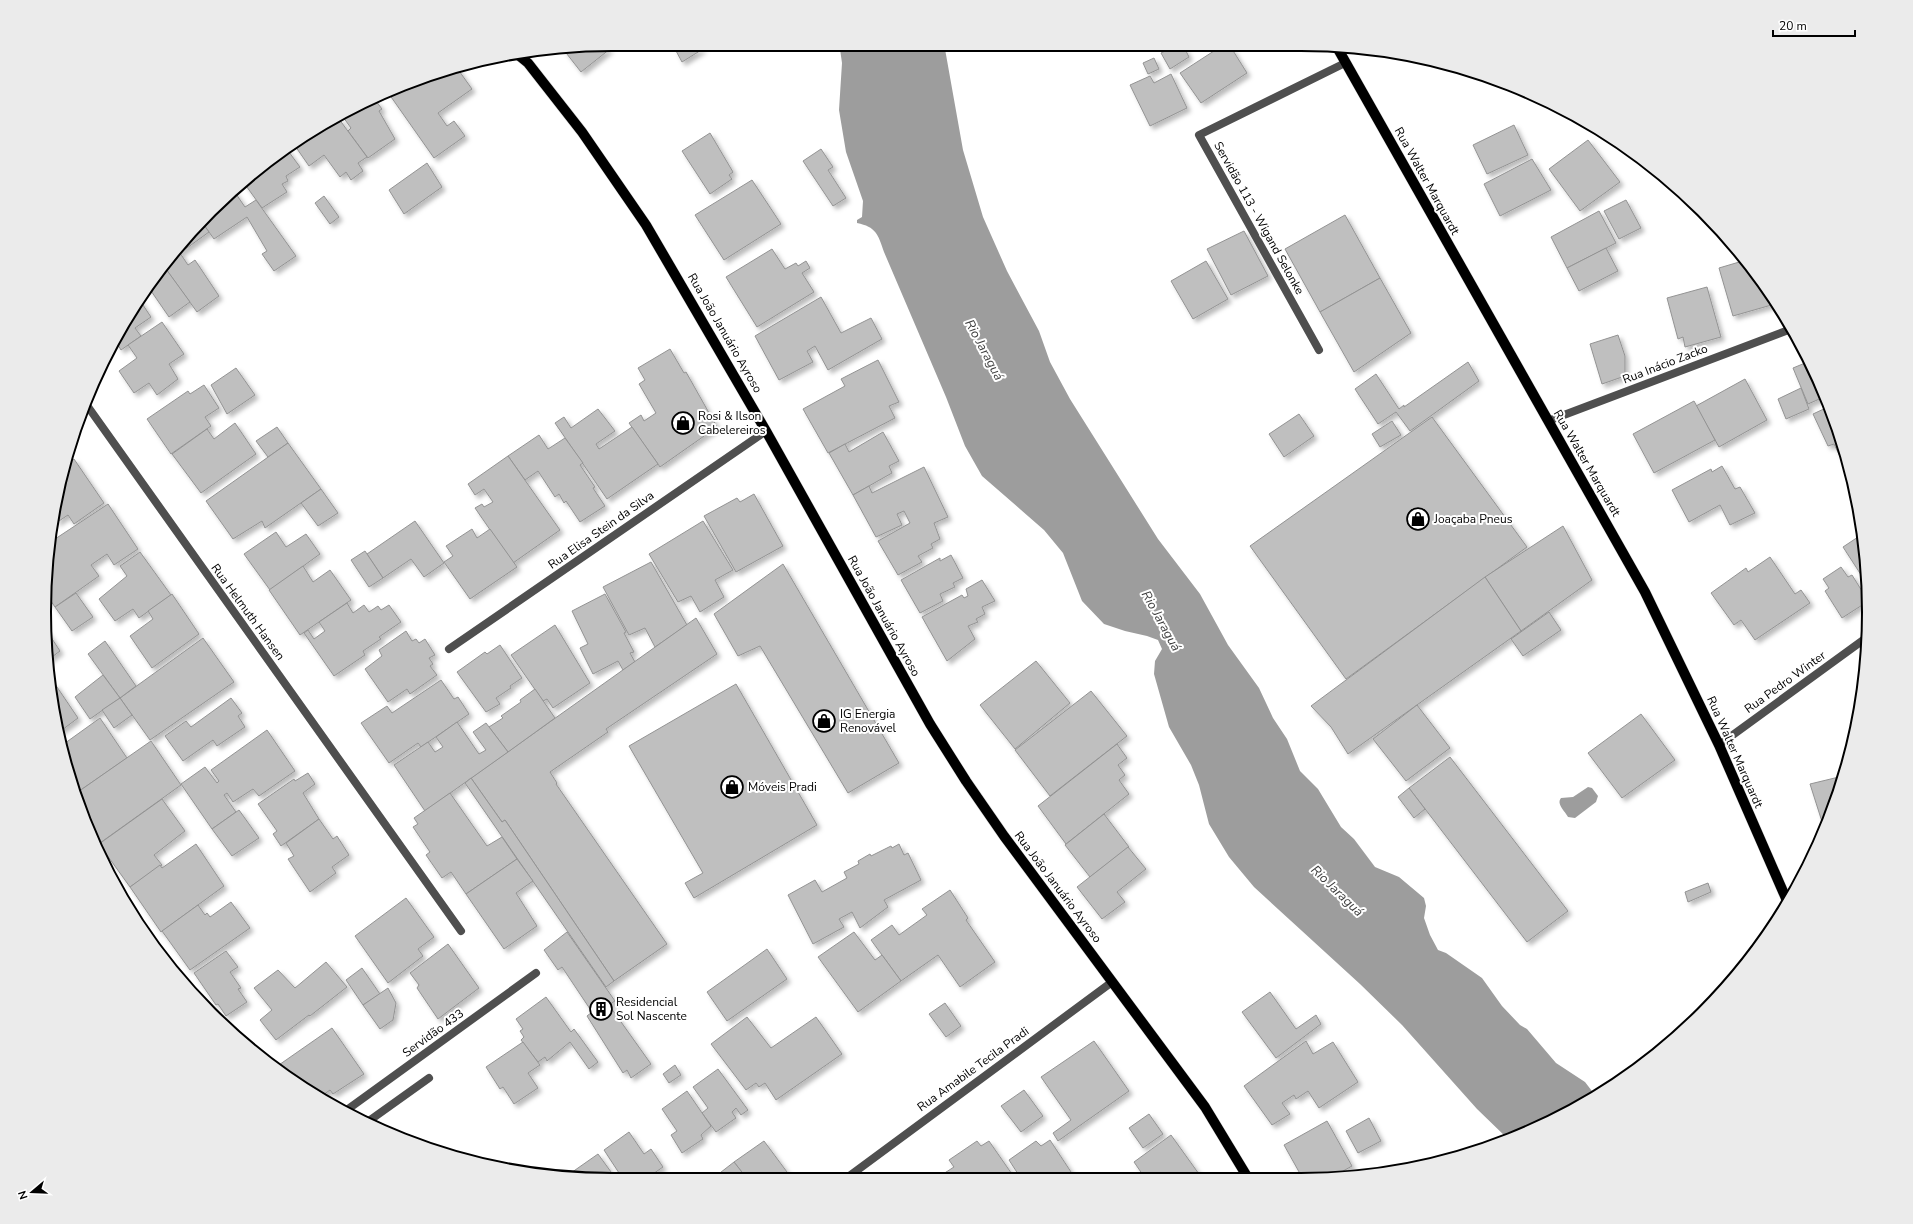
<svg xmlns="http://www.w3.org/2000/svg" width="1913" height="1224" font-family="'Nunito Sans',sans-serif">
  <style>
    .water { fill: #9d9d9d }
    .building { fill: #bfbfbf; stroke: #939393; filter: url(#shadow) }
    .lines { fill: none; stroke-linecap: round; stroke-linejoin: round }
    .primary-casing { stroke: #dbdbdb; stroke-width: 11 }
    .street { stroke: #4f4f4f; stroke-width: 8 }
    .primary { stroke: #000; stroke-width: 10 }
    .labels { text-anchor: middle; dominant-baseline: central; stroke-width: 4; stroke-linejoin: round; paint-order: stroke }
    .street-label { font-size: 12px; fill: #000; stroke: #fff }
    .poi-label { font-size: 12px; fill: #000; stroke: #fff; text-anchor: start }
    .water-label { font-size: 13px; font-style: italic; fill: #3e3e3e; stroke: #fff }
    .rim { fill: none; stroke: #000; stroke-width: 2 }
  </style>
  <defs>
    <filter id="shadow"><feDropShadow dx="3.5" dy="3.5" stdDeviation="2" flood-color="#0004"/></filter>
  </defs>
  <rect width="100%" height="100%" fill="#fff"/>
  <g class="water">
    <path d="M 840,49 L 945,49 L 963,150 L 983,217 L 1007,271 L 1039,331 L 1050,362 L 1070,399 L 1158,539 L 1200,594 L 1228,645 L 1259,688 L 1273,718 L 1287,739 L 1300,771 L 1318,789 L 1341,827 L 1354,839 L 1375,867 L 1399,877 L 1424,898 L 1426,906 L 1424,918 L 1430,935 L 1438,950 L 1446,953 L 1482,978 L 1502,1006 L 1520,1025 L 1527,1029 L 1556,1063 L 1585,1082 L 1595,1095 L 1552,1121 L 1507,1138 L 1477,1109 L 1402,1025 L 1360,984 L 1254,887 L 1229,857 L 1209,824 L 1199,785 L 1191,765 L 1169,727 L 1154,674 L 1155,661 L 1162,649 L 1158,640 L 1147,636 L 1125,631 L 1104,624 L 1082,601 L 1063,553 L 1044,530 L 982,476 L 965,446 L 946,397 L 884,252 C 878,234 876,227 857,223 L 857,220 L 862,217 L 863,201 L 846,152 L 839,110 L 842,63 Z"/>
    <path d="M 1588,787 L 1592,788 L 1598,796 L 1596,802 L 1575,818 L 1568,817 C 1565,811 1556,804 1561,798 L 1573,797 Z"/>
  </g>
  <g class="building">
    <polygon points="563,49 610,49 581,72"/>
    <polygon points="675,49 703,49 682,62"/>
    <polygon points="1169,49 1185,49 1189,57 1170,69 1161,53"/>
    <polygon points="1217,49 1232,49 1247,73 1201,103 1180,73"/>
    <polygon points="1154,58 1159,69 1148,74 1143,63"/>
    <polygon points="457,68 472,89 438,113 447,126 454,121 465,136 434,158 389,94 430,74"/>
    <polygon points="1171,74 1187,108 1150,126 1130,85 1150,76 1154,83"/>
    <polygon points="376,101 382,109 379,111 395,139 368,158 348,131 351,128 343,117"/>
    <polygon points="339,119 367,157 358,163 363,171 351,180 346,172 340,177 324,155 309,166 293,143"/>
    <polygon points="1514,125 1528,155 1487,174 1473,145"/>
    <polygon points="710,133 733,172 729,175 732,179 710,194 682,151"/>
    <polygon points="1588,140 1620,182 1580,211 1549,169"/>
    <polygon points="286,148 300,167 286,176 288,181 282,184 287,192 262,208 244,183"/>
    <polygon points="821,149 833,167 828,170 846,198 833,206 803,161"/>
    <polygon points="1532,159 1551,190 1500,216 1484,184"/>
    <polygon points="427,163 442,187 404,214 389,190"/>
    <polygon points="752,180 781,224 724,260 695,215"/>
    <polygon points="234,191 245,207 256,200 296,256 274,271 262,254 267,251 247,217 214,239 201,221 211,210"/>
    <polygon points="324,196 339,217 330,224 315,203"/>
    <polygon points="1626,200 1641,228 1619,239 1604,211"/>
    <polygon points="1599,211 1616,243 1567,268 1551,237"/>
    <polygon points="1345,215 1380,278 1320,312 1285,249"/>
    <polygon points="201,221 209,232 180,253 188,265 195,260 219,296 197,312 163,265"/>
    <polygon points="1244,231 1268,276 1231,295 1207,249"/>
    <polygon points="1606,248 1618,271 1579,291 1567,268"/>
    <polygon points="772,249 785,269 796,263 798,266 806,261 810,268 802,273 814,292 757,327 726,277"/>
    <polygon points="1746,260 1751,266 1775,304 1733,316 1719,268"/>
    <polygon points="1206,261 1228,299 1193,319 1171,281"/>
    <polygon points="166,269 190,302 169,317 149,288 161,278 159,275"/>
    <polygon points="1380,278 1411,333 1354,372 1320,312"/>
    <polygon points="1707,287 1721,337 1685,347 1683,337 1678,339 1667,298"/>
    <polygon points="821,297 841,333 871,318 882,339 828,370 815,346 807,351 813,362 779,380 755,336"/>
    <polygon points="139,299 151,317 135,328 141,336 121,350 115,340 120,328"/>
    <polygon points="162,322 184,354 169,364 178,379 157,395 149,383 134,393 119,371 137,358 128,345"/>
    <polygon points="1618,335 1625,356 1625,376 1602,384 1590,344"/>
    <polygon points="670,349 684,373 686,372 717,427 660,467 629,423 641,415 644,421 656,413 639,384 645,380 638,368"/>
    <polygon points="878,360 899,402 889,406 895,418 828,453 803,409 845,386 841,379"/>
    <polygon points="1810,361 1824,397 1808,404 1793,368"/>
    <polygon points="1468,362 1479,381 1410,431 1396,412 1378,424 1355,389 1376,374 1399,409 1404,405 1404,407"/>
    <polygon points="236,368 255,395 227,414 211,385"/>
    <polygon points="1745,379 1767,420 1719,447 1696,406"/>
    <polygon points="204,385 219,408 205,417 211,426 171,454 147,419 188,391 190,394"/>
    <polygon points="1801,388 1809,409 1786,419 1778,399"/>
    <polygon points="1694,401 1715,440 1654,473 1633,434"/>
    <polygon points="1828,407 1849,462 1844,465 1834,444 1828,446 1813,414"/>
    <polygon points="598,409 615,431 596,444 599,449 632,427 658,464 607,499 555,423 564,417 571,428"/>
    <polygon points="1299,414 1314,436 1284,457 1269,434"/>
    <polygon points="1432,417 1527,547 1346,679 1250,546"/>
    <polygon points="1392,421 1401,435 1380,447 1372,434"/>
    <polygon points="235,423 256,454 201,493 172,454 207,429 214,439"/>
    <polygon points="277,427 288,443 268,457 256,441"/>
    <polygon points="883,432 899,461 889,466 892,473 853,495 829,453 845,444 849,452"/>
    <polygon points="539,435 548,449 565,438 583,463 580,465 595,487 593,488 605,506 580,522 566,501 564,503 559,494 555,497 538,471 525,480 508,456"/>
    <polygon points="288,443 321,489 265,528 262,521 233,539 206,501"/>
    <polygon points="508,456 560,530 513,563 475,508 482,504 484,507 493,502 484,489 475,495 468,484"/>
    <polygon points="74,459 104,503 74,524 68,515 56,523 67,464"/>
    <polygon points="1722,466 1735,489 1740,487 1755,513 1730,525 1720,505 1689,522 1672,490 1711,469 1712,472"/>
    <polygon points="924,467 948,517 934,523 940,539 931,544 933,548 918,556 922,562 898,575 878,541 910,523 904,511 897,514 902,525 876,537 853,495 869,486 872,493"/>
    <polygon points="321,489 338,513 318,526 301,503"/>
    <polygon points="754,494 783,546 736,572 704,516 737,498 740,502"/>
    <polygon points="108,504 138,549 114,565 107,554 91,565 99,576 55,607 46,594 45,575 52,541"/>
    <polygon points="415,521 444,563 424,577 411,559 383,578 367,554"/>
    <polygon points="703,521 733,570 715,580 724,597 700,612 691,596 678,602 649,554"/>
    <polygon points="1563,526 1592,580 1521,631 1485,577"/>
    <polygon points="472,529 477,538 490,529 517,567 470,599 444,562 453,556 446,546"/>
    <polygon points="276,532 286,547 306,534 320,554 270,590 244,554"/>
    <polygon points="1861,535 1868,575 1867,584 1843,547"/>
    <polygon points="365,551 383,578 369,587 351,560"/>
    <polygon points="140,552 171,595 139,618 133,609 115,621 99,599 127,576 120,566"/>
    <polygon points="951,555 963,578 953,583 955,587 940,594 943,601 920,613 901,580 940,558 940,561"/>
    <polygon points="1770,557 1795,594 1801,590 1810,603 1755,640 1741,620 1734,625 1711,593 1746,568 1748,572"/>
    <polygon points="651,562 687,625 655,647 645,628 629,635 603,587"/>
    <polygon points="783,564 899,763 848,793 760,646 738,656 714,614"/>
    <polygon points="303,566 313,582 330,570 351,600 300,635 269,590"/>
    <polygon points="1841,567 1848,577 1852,575 1867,599 1867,602 1842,618 1825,591 1829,588 1823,579"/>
    <polygon points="1485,577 1521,631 1348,754 1331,727 1311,706"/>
    <polygon points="982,580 995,601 982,607 985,614 976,619 978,622 968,626 975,639 947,661 922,617 962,595 964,598 968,596 966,589"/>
    <polygon points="76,593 93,617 72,631 55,607"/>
    <polygon points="172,594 199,634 152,668 130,636 153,619 148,611"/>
    <polygon points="605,594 626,632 624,633 634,652 630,653 635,662 623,670 618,661 593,674 580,648 588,644 572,611"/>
    <polygon points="347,603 353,613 364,605 369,612 378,606 381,610 389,605 401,622 379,637 381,639 363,651 365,655 334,676 304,633 308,630 314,639 325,631 319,622"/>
    <polygon points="1549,612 1561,630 1523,656 1511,639"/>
    <polygon points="696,618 717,654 606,729 608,732 550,772 557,783 556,784 667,944 614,981 505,820 502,822 471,778"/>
    <polygon points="555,625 590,683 553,708 547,699 543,701 511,655"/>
    <polygon points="47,631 60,651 48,660"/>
    <polygon points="406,631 412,641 416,639 419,643 425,639 435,655 429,658 433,664 430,666 437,675 410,694 407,689 388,702 365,669 382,656 379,650"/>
    <polygon points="203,638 234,682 150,740 120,698"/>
    <polygon points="105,641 136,686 120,698 88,654"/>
    <polygon points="500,645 522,678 510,686 511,688 496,698 500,704 486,712 457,672 485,652 487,654"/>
    <polygon points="1036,661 1070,703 1015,749 980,705"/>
    <polygon points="103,675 120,698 90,719 75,697"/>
    <polygon points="441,680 454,699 458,697 469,714 421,747 418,743 389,763 361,723 387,706 392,713"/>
    <polygon points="55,684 78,718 58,733 49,688"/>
    <polygon points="736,684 817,825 694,898 685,883 703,873 629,746"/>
    <polygon points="535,689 555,718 508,752 489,727 503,718 501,716 521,702 520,700"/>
    <polygon points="1091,691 1127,736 1050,796 1015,750"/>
    <polygon points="120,698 132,715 114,728 102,710"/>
    <polygon points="231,698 242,713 238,716 245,727 217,746 213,740 183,761 165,736 186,721 191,727"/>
    <polygon points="1417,705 1450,748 1406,781 1373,739"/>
    <polygon points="1641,714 1675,760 1622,798 1588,753"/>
    <polygon points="100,718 127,758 75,794 61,746"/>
    <polygon points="457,722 479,754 486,750 473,732 486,723 508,752 425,811 394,765 428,742 435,752 443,747 436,737"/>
    <polygon points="267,730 295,771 259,796 253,789 233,802 227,793 224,795 236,812 212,829 181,784 205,767 217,783 219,781 211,770"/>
    <polygon points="151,741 181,785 100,843 84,820 75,794"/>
    <polygon points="1117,744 1127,758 1118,765 1125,775 1119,780 1129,794 1066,844 1038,806"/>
    <polygon points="1450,757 1568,911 1527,942 1409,788"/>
    <polygon points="308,773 315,784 303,793 319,819 281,846 273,834 277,831 258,804 294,779 295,781"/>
    <polygon points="1843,776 1839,794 1824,828 1810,784"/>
    <polygon points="471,778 502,822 505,820 614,981 606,987 465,783"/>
    <polygon points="1409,788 1425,809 1414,818 1398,797"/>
    <polygon points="450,793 487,846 502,837 517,859 466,894 451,872 442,878 426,855 430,852 413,827 418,824 414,818"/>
    <polygon points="162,799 185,831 154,855 162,865 130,887 99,844"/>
    <polygon points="239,810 259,838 232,856 212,829"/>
    <polygon points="1104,814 1129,847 1090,877 1065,845"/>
    <polygon points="319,819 333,839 337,836 349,855 332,867 336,873 310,892 288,859 294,856 286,843"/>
    <polygon points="196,844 224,886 161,932 130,887 160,865 162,868"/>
    <polygon points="899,844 904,855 908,853 921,880 884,900 888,907 860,928 852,912 839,919 844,927 813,944 788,895 815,880 822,892 847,878 844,872 859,864 858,861 870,854 871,856 891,846 892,848"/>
    <polygon points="1128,847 1146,869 1117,892 1125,902 1102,919 1077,887"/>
    <polygon points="517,859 533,881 516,893 537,926 504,949 466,894"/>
    <polygon points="1708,883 1711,892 1688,902 1685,892"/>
    <polygon points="950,890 968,918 966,920 995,962 960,987 938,955 901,981 871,940 892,925 899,935 927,915 922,909"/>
    <polygon points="406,898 434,937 418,949 423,956 388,983 355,936"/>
    <polygon points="231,902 250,928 190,970 162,931 198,905 205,915 207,913 210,917"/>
    <polygon points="567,932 615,1001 609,1005 651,1064 631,1078 627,1070 623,1073 587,1016 592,1012 562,967 558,970 544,950"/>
    <polygon points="854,932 875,960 882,955 901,981 858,1012 818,957"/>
    <polygon points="448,944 479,988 438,1019 417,988 419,985 410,973"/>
    <polygon points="767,949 787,979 727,1021 707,992"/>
    <polygon points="226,951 238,967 230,972 241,988 238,989 247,1002 226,1016 218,1004 216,1005 194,973"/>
    <polygon points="326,962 347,987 310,1016 309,1015 276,1040 260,1020 272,1010 254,988 278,970 295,988"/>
    <polygon points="362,968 380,994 363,1005 346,980"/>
    <polygon points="388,988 396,1003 393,1020 380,1029 363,1005"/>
    <polygon points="1270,992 1296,1029 1316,1015 1321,1024 1276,1058 1242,1012"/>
    <polygon points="546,997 571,1032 574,1029 598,1062 589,1069 570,1042 547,1061 545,1057 538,1062 521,1040 524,1037 520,1031 523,1029 516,1019"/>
    <polygon points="945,1003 961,1026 946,1037 929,1014"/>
    <polygon points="747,1017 771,1048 816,1017 842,1054 776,1100 765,1083 759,1087 756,1083 746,1090 711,1044"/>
    <polygon points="332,1028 364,1074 333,1094 330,1090 319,1098 276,1067"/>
    <polygon points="1094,1041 1129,1091 1058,1141 1053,1133 1071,1120 1041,1077"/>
    <polygon points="1306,1041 1313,1054 1333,1042 1358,1082 1319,1108 1308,1091 1296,1099 1294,1095 1282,1103 1290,1114 1272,1125 1244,1086"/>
    <polygon points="523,1042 540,1065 528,1073 538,1088 514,1104 503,1087 500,1089 486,1067"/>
    <polygon points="675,1065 681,1075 669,1083 663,1074"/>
    <polygon points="718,1069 748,1110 741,1115 736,1108 732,1112 736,1118 716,1132 702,1113 708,1108 693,1087"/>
    <polygon points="1024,1090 1043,1116 1021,1132 1001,1106"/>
    <polygon points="687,1091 711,1126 701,1135 703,1139 682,1153 671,1135 677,1131 662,1109"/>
    <polygon points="1149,1114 1163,1134 1143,1148 1129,1128"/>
    <polygon points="1369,1118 1381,1141 1358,1153 1346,1131"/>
    <polygon points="1327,1121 1352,1166 1329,1179 1303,1179 1284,1145"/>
    <polygon points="629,1132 644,1154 651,1149 663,1167 650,1176 621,1176 604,1150"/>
    <polygon points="1171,1135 1199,1174 1193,1178 1145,1178 1134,1162"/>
    <polygon points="1050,1140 1075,1178 1020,1177 1009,1160 1036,1141 1041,1146"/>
    <polygon points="764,1141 790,1176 745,1176 734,1162"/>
    <polygon points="977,1141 981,1146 989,1141 1014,1177 945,1177 943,1174 954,1167 949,1160"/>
    <polygon points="598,1154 614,1176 568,1175"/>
    <polygon points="734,1162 745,1176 716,1176"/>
  </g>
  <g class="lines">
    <g class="primary-casing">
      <g id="primary">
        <polyline points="1338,49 1645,592 1719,745 1788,903"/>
        <polyline points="517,54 528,63 582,132 646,225 766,431 930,724 966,781 1004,836 1205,1107 1248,1178"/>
      </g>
    </g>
    <g class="street">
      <polyline points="1319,350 1199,135 1345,63"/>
      <polyline points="86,404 461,931"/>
      <polyline points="1548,421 1791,329"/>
      <polyline points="449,649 766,431"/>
      <polyline points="1719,745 1866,638"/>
      <polyline points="344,1112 536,973"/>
      <polyline points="366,1123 429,1078"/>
      <polyline points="848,1177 1112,982"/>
    </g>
    <use href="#primary" class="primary"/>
  </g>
  <defs>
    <g id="shop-ring" transform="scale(1.15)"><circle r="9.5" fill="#fff" stroke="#000" stroke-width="1.5"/><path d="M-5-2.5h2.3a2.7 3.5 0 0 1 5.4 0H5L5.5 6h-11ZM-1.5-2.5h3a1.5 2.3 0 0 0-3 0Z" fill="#000"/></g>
    <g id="building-ring" transform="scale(1.15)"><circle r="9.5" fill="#fff" stroke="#000" stroke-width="1.5"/><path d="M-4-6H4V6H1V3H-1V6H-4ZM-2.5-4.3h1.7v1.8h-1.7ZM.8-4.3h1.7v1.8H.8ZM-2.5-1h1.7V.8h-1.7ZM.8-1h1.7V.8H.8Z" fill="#000"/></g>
  </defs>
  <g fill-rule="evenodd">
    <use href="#shop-ring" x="683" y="423"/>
    <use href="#shop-ring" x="1418" y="519"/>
    <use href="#shop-ring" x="824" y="721"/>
    <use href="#shop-ring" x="732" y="787"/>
    <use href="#building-ring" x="601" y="1009"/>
  </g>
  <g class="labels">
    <g class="street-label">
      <text transform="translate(1427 181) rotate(61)">Rua Walter Marquardt</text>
      <text transform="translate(1259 218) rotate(61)">Servidão 113 - Wigand Selonke</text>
      <text transform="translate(725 333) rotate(60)">Rua João Januário Ayroso</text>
      <text transform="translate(1665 364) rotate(-21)">Rua Inácio Zacko</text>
      <text transform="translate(1587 463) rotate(60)">Rua Walter Marquardt</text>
      <text transform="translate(601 530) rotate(-35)">Rua Elisa Stein da Silva</text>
      <text transform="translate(248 612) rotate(54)">Rua Helmuth Hansen</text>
      <text transform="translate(884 616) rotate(61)">Rua João Januário Ayroso</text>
      <text transform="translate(1785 682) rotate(-36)">Rua Pedro Winter</text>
      <text transform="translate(1735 752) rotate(66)">Rua Walter Marquardt</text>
      <text transform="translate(1058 887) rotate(53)">Rua João Januário Ayroso</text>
      <text transform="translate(433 1033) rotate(-36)">Servidão 433</text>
      <text transform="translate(973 1069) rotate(-36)">Rua Amabile Tecila Pradi</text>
    </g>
    <g class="poi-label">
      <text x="698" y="416">Rosi &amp; Ilson<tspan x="698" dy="14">Cabelereiros</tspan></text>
      <text x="1434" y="519">Joaçaba Pneus</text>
      <text x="840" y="714">IG Energia<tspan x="840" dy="14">Renovável</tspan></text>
      <text x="748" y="787">Móveis Pradi</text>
      <text x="616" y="1002">Residencial<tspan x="616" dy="14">Sol Nascente</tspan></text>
    </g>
    <g class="water-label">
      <text transform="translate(984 350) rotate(62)">Rio Jaraguá</text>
      <text transform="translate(1161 621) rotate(61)">Rio Jaraguá</text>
      <text transform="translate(1337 891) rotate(44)">Rio Jaraguá</text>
    </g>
  </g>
  <path d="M0 0H1913V1224H0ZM612 51H1301A561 561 0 0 1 1862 612V612A561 561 0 0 1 1301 1173H612A561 561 0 0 1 51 612V612A561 561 0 0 1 612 51Z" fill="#ebebeb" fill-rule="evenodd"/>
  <path class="rim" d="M612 51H1301A561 561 0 0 1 1862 612V612A561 561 0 0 1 1301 1173H612A561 561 0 0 1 51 612V612A561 561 0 0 1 612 51Z"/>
  <g transform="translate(32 1192) rotate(251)" stroke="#ffffff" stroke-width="3" paint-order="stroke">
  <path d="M0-3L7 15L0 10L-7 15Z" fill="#000000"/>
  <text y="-6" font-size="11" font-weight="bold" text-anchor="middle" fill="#000000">N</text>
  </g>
  <path d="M1773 30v6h82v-6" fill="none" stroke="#000000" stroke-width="2"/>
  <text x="1779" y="30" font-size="12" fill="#000000" stroke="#ffffff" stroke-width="3" paint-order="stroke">20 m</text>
</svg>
